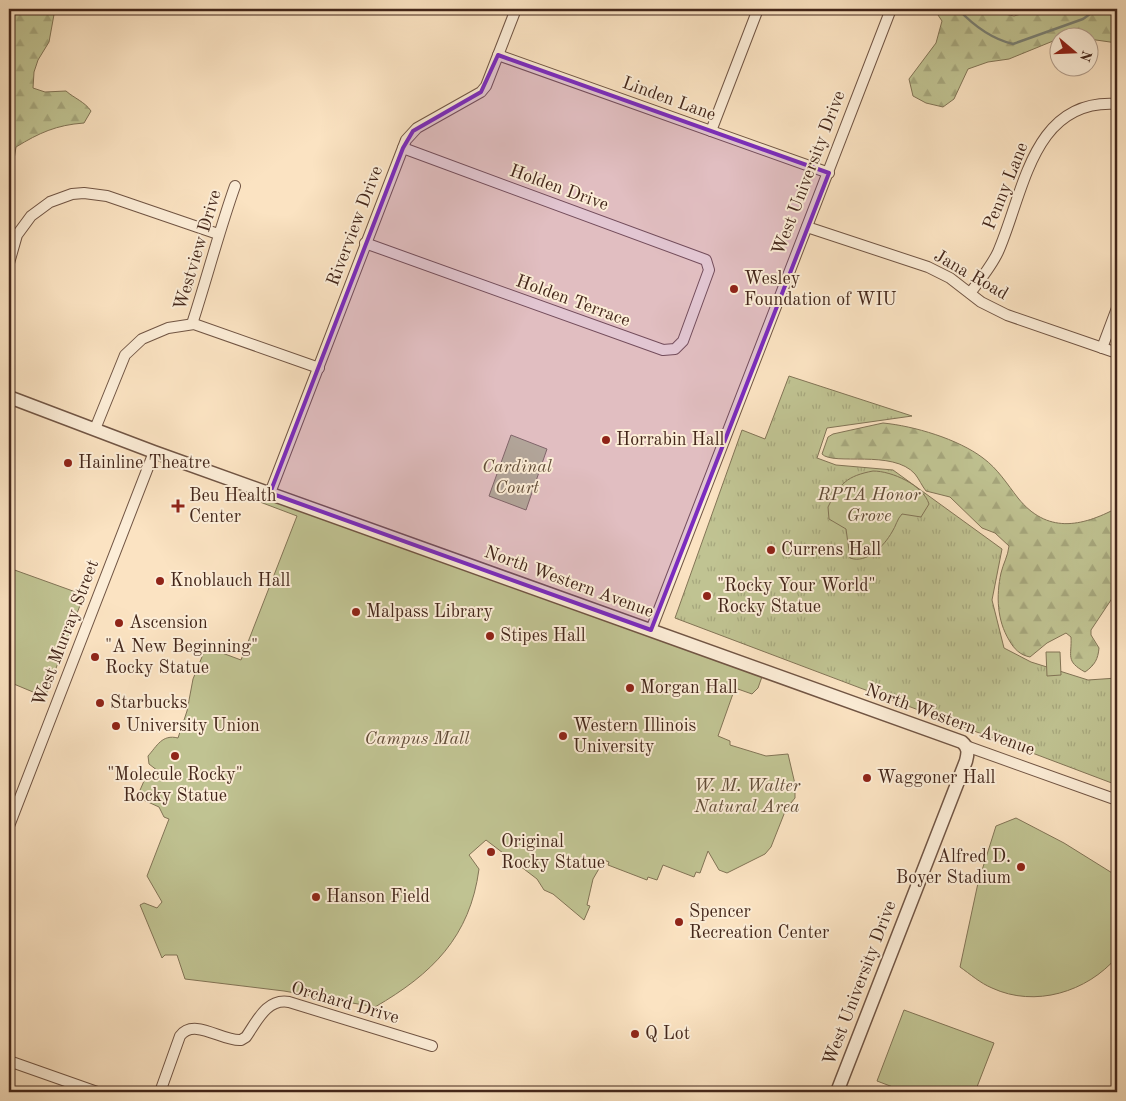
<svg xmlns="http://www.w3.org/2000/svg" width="1126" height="1101" font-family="'Old Standard TT',serif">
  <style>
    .grass { fill: url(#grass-tufts); stroke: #827456 }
    .forest { fill: url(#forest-firs); stroke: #827456 }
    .park { fill: #c0c392; stroke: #827456 }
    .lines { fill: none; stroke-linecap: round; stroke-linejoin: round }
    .stream { stroke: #7a8175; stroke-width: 2.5 }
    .minor-casing { stroke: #715544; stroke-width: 12 }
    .tertiary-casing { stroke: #715544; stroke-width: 15 }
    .minor { stroke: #fcedd7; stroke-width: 10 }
    .tertiary { stroke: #fcedd7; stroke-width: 12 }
    .marked { fill: #7b2cbf; fill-opacity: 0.2; stroke: #7b2cbf; stroke-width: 4; stroke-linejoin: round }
    .poi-dot { fill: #8f2418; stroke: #fcedd7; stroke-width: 2 }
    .labels { text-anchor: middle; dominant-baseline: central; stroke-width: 4; stroke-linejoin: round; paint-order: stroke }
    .street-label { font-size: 18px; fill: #43261a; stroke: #fcedd7 }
    .poi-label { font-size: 18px; fill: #43261a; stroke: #fcedd7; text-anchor: start }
    .park-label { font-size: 18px; font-style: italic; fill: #624d38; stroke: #fcedd7 }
  </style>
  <defs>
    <pattern id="grass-tufts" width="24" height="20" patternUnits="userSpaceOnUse" patternTransform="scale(1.25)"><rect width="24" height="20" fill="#c0c392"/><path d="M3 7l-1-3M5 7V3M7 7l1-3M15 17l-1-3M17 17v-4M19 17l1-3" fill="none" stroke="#a6a77d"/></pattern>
    <pattern id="forest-firs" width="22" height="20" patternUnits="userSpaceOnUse" patternTransform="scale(1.25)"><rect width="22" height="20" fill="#c0c392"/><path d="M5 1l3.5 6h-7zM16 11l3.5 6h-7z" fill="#a6a77d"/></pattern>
  </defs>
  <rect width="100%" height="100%" fill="#fbe3c2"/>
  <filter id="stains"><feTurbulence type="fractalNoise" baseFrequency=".004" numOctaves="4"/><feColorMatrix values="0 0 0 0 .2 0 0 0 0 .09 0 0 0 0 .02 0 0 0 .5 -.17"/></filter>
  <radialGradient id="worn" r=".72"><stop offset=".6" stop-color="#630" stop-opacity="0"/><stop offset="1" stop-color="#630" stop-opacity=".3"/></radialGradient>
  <polygon class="grass" points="789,376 912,416 827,428 817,458 836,465 893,470 1002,549 992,600 1004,648 1031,662 1088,680 1117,678 1117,785 675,618 742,430 765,439"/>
  <g class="forest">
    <path d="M 9,9 L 55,9 L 49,42 L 38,60 L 34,72 L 33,88 L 45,92 L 66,91 C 74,98 85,102 91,111 L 84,123 C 56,125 39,133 16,147 L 13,166 L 9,168 Z"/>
    <polygon points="934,9 982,9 1014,16 1028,12 1062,10 1086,12 1089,9 1117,9 1117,43 1089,39 1088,38 1058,38 1058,39 1009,59 988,62 968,69 954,99 943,107 926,103 913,96 909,79 936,43 942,21"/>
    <path d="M 883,423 C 914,426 958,439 983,458 C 998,469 1007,484 1018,498 C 1047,534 1081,527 1117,508 L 1117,591 L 1091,630 L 1091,635 L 1099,648 C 1098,659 1095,665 1085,672 C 1065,661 1072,656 1071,637 L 1066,633 L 1047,643 L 1030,657 C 1020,655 1014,649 1009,640 C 997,620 996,596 1001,573 C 1003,564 1008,556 1009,546 L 995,533 L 982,528 L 950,497 L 926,491 C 922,486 919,479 915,474 C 893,449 833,466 822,454 L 828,437 L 833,434 Z"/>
  </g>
  <g class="park">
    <polygon points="511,435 547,449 526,510 489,496"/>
    <path d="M 873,471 C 892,471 923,485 929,504 L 921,517 L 902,514 C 897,519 896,526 892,532 C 884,546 867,564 850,558 L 846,529 L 829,519 L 828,507 C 840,483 847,476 873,471 Z"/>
    <path d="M 264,491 L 764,671 L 758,688 L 752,694 L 735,688 L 718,736 L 730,741 L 730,745 L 766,756 L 788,754 L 795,784 L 795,798 L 786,809 L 771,847 L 765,854 L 727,873 L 719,870 L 708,851 L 700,873 L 696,872 L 694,877 L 663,865 L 657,880 L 648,877 L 647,880 L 608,865 L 609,862 L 604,860 L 593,879 L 587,905 L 590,906 L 584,920 L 553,894 L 544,890 L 537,879 L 486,840 L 469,855 L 479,869 C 470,937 432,974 375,1007 L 284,991 L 185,979 L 177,955 L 165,955 L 162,958 L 140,905 L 144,903 L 157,908 L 162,902 L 147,876 L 169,819 L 164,817 L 159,807 L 137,797 L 144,781 L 158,771 L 149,764 L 148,756 C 157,746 162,734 178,738 L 187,711 L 193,679 L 206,647 L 241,660 L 297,516 L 260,502 Z"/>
    <polygon points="9,568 84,595 45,697 9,682"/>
    <polygon points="1046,652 1060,652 1061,675 1047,676"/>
    <path d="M 1016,818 L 1064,843 L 1117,876 L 1117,957 C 1087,992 1035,1008 992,988 C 980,983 970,974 960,967 L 978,883 L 996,826 Z"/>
    <polygon points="904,1010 994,1043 975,1092 906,1092 877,1081"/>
  </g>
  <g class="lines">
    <path class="stream" d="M 958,9 C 973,25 992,39 1013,44 L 1083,19 L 1097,9"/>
    <g class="minor-casing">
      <g id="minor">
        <polyline points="498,55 829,173"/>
        <polyline points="711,131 758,9"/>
        <polyline points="807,227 928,267 950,278 981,302 1007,315 1117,353"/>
        <polyline points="365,243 663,350 675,349 683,341 709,270 706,260 403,148"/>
        <polyline points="9,263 17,235 31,216 50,202 72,194 84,193 107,196 218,234"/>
        <path d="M 970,293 C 980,280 991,267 998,252 C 1024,193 1032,98 1117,104"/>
        <path d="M 192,324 C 207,278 219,231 235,186"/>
        <polyline points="1102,348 1117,308"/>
        <polyline points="95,429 125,355 142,339 168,328 194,324 319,368"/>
        <polyline points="270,493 406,140 417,128 481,92 486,86 516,9"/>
        <polyline points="651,630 891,9"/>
        <polyline points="966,746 1117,800"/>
        <polyline points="9,826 154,452"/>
        <polyline points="9,1061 97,1092"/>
        <path d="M 160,1092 L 180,1036 C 194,1017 223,1042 241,1040 L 246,1037 C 257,1021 267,998 289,1002 L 432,1046"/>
      </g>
    </g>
    <g class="tertiary-casing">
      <path id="tertiary" d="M 9,397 L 154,452 L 962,742 C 969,748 968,753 966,761 L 837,1092"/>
    </g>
    <use href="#minor" class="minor"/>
    <use href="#tertiary" class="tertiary"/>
  </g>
  <path class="marked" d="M 498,55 L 829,173 L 651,630 L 270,493 L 403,148 L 413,131 L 481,92 Z"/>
  <g class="poi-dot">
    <circle cx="734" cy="289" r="5"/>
    <circle cx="606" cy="440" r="5"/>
    <circle cx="68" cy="463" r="5"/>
    <path d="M175.5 498.5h5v5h5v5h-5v5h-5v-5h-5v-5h5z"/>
    <circle cx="771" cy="550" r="5"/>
    <circle cx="160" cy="581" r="5"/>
    <circle cx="707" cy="596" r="5"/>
    <circle cx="356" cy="612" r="5"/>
    <circle cx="119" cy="623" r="5"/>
    <circle cx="490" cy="636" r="5"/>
    <circle cx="95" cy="657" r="5"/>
    <circle cx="630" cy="688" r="5"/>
    <circle cx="100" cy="703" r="5"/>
    <circle cx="116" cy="726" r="5"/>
    <circle cx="563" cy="736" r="5"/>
    <circle cx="175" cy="756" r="5"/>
    <circle cx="867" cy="778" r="5"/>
    <circle cx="491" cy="852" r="5"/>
    <circle cx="1021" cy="867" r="5"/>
    <circle cx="316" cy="897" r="5"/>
    <circle cx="679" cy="922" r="5"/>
    <circle cx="635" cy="1034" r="5"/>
  </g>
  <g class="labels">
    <g class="street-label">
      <text transform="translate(669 99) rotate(20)">Linden Lane</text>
      <text transform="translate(809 173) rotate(-69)">West University Drive</text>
      <text transform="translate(1006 186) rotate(-68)">Penny Lane</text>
      <text transform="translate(559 188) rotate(20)">Holden Drive</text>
      <text transform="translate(355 226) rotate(-69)">Riverview Drive</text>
      <text transform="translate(198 250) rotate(-73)">Westview Drive</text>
      <text transform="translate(971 275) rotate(30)">Jana Road</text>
      <text transform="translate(573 301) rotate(20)">Holden Terrace</text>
      <text transform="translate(569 582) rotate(20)">North Western Avenue</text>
      <text transform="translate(66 633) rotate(-69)">West Murray Street</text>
      <text transform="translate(950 720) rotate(20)">North Western Avenue</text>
      <text transform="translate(860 983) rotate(-69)">West University Drive</text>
      <text transform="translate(345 1003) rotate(16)">Orchard Drive</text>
    </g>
    <g class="poi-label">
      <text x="744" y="279">Wesley<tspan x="744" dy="21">Foundation of WIU</tspan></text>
      <text x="616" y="440">Horrabin Hall</text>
      <text x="78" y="463">Hainline Theatre</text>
      <text x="189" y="496">Beu Health<tspan x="189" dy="21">Center</tspan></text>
      <text x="781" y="550">Currens Hall</text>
      <text x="170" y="581">Knoblauch Hall</text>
      <text x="717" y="586">"Rocky Your World"<tspan x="717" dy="21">Rocky Statue</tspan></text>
      <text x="366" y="612">Malpass Library</text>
      <text x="129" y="623">Ascension</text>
      <text x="500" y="636">Stipes Hall</text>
      <text x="105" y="647">"A New Beginning"<tspan x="105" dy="21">Rocky Statue</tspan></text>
      <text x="640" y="688">Morgan Hall</text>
      <text x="110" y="703">Starbucks</text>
      <text x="126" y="726">University Union</text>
      <text x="573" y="726">Western Illinois<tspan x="573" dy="21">University</tspan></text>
      <text x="175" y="775" text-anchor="middle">"Molecule Rocky"<tspan x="175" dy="21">Rocky Statue</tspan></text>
      <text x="877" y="778">Waggoner Hall</text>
      <text x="501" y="842">Original<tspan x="501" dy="21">Rocky Statue</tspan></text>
      <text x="1011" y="857" text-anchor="end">Alfred D.<tspan x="1011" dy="21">Boyer Stadium</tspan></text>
      <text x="326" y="897">Hanson Field</text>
      <text x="689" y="912">Spencer<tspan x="689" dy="21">Recreation Center</tspan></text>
      <text x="645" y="1034">Q Lot</text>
    </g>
    <g class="park-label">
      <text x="517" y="467">Cardinal<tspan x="517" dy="21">Court</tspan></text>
      <text x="869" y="495">RPTA Honor<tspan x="869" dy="21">Grove</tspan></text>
      <text x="417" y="739">Campus Mall</text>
      <text x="747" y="786">W. M. Walter<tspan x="747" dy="21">Natural Area</tspan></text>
    </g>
  </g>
  <rect width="1126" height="1101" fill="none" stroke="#fbe3c2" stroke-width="30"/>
  <rect x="10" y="10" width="1106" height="1081" fill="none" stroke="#43261a" stroke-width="2.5"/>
  <rect x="15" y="15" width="1096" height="1071" fill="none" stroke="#43261a"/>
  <g transform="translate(1074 52) rotate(109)"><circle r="24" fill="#fcedd7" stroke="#b29d8b"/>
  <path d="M0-4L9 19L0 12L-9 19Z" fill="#8f2418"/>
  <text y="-8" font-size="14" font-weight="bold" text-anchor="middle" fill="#43261a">N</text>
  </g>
  <rect width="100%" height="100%" filter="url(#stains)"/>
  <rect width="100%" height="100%" fill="url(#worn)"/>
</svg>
